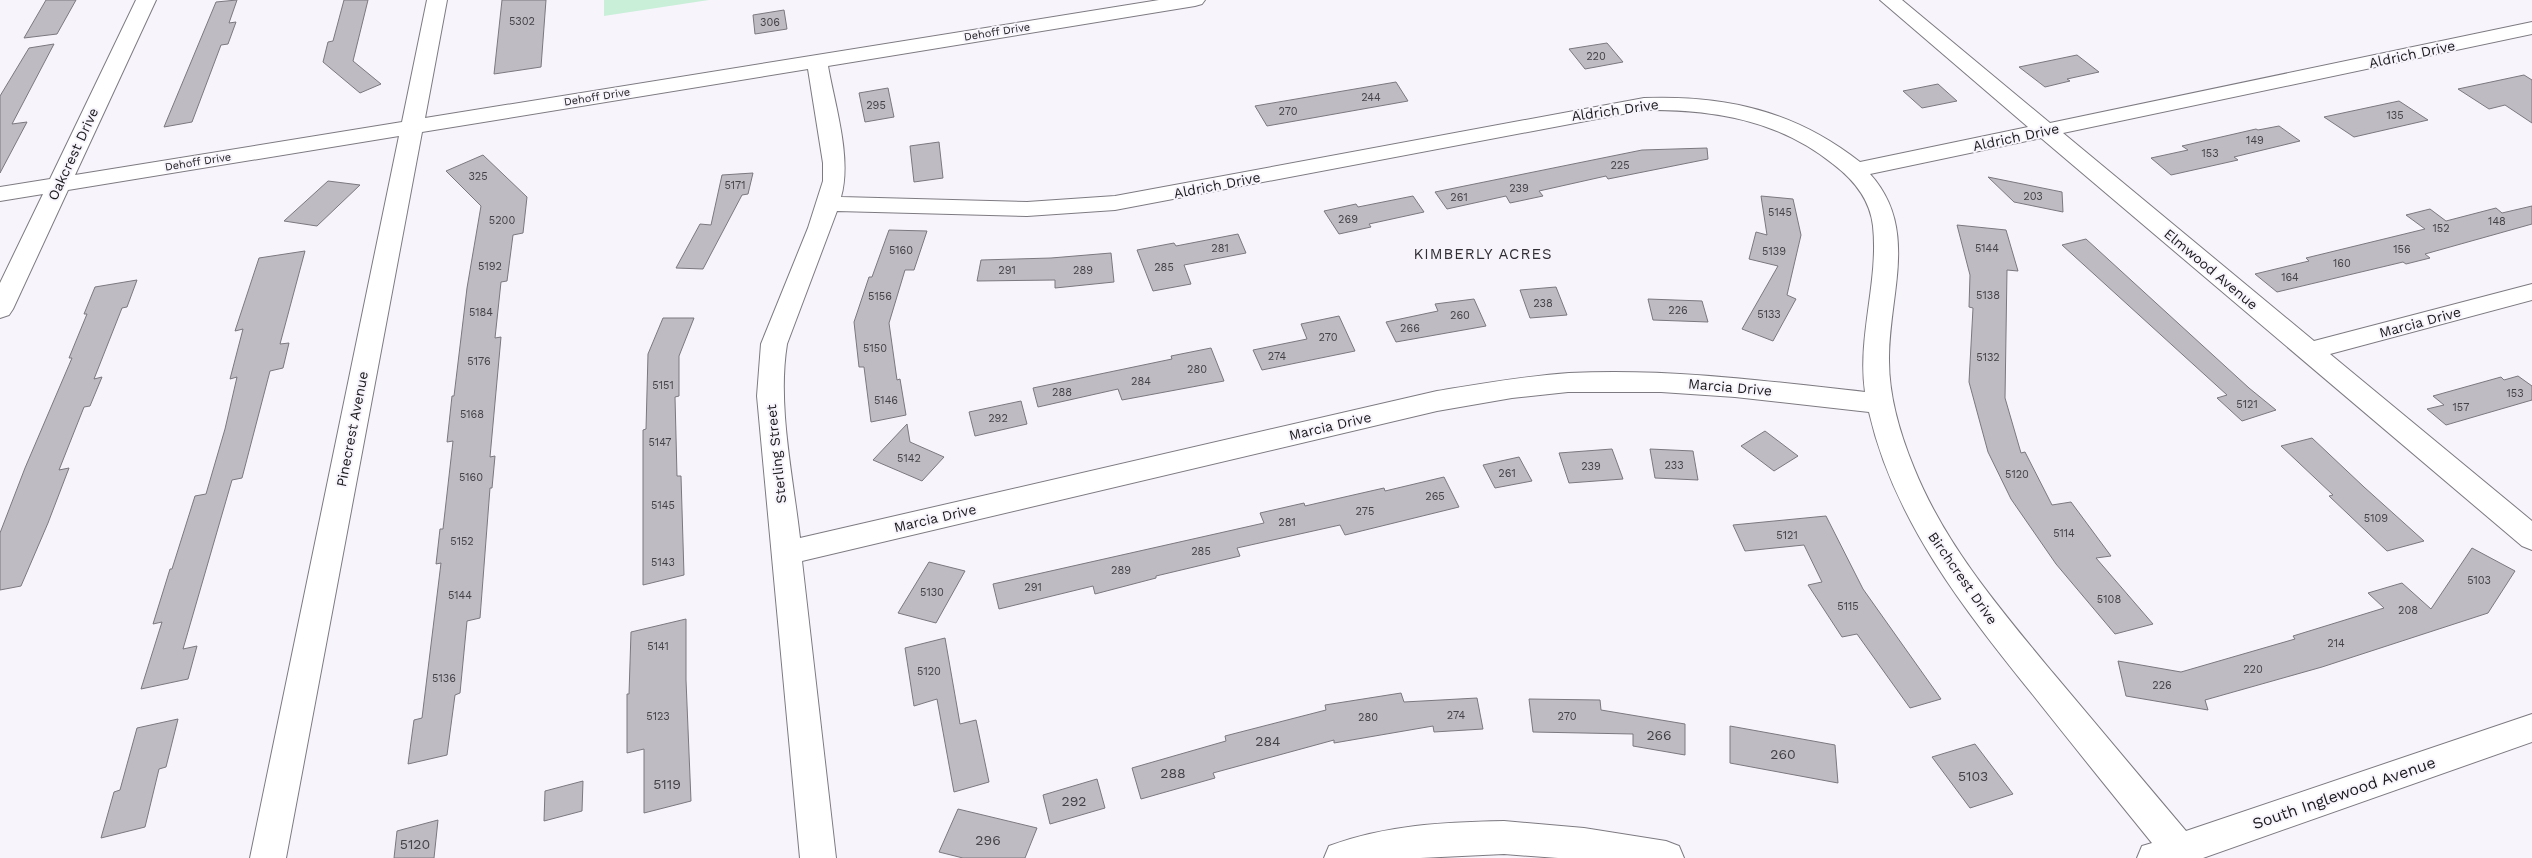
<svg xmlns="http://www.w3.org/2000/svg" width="2532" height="858" font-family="'Work Sans',sans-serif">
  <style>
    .green { fill: #caefd9 }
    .building { fill: #bfbbc3; stroke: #7c787f }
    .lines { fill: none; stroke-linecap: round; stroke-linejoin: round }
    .street-casing { stroke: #7e7a81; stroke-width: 2 }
    .street { fill: #fff; fill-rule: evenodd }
    .labels { text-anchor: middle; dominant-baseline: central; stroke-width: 4; stroke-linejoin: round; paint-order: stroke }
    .number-label { font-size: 11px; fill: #434246 }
    .far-street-label { font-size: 11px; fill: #1a191c; stroke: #f8f4fc }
    .street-label { font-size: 14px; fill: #1a191c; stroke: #f8f4fc }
    .near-number-label { font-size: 14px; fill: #434246 }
    .neighbourhood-label { font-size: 15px; letter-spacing: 1px; fill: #312e34; stroke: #f8f4fc }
    .near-street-label { font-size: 16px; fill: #1a191c; stroke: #f8f4fc }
  </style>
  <rect width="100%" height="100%" fill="#f8f4fc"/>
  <polygon class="green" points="604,0 709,0 604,16"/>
  <g class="building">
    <polygon points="46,0 76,0 57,34 24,38"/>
    <polygon points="237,0 229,23 236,22 228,44 221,45 192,122 164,127 216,2"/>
    <polygon points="344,0 368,0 353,61 381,84 360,93 323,62 328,42 333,41"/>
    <polygon points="502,0 546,0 541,67 494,74"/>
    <polygon points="784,10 787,29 755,34 753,15"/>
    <polygon points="1607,43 1623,62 1585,69 1569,49"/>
    <polygon points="54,44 12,124 27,122 0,173 0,96 29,48"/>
    <polygon points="2077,55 2099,72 2067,79 2070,81 2045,87 2019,67"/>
    <polygon points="2524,75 2532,80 2532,123 2505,105 2489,109 2458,89"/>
    <polygon points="1396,82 1408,101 1267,126 1255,106"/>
    <polygon points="1938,84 1957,101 1922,108 1903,91"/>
    <polygon points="888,88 894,117 865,122 859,93"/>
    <polygon points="2399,101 2428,120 2354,137 2324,117"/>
    <polygon points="2279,126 2300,141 2234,157 2238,160 2171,175 2151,158 2188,150 2182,146 2256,129 2258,130"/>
    <polygon points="939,142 943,178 914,182 910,146"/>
    <polygon points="1707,148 1708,159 1608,179 1606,176 1539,191 1543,196 1510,203 1506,196 1447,209 1435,192 1642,150"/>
    <polygon points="483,155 527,197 523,233 513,235 507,281 501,282 495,338 501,337 490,457 495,456 492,488 490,488 480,618 467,621 460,693 455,695 447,755 408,764 414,720 422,718 441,563 436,564 440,529 443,529 453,441 447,442 452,396 454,396 467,288 481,206 446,171"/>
    <polygon points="753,173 748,194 742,195 703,269 676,268 700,224 711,225 722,175"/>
    <polygon points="1988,177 2062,192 2063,212 2014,202"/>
    <polygon points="328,181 360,185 317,226 284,221"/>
    <polygon points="1413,196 1424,212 1369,224 1371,227 1339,234 1324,211 1356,204 1358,207"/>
    <polygon points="1761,196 1793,199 1801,235 1787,295 1796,299 1773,341 1742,329 1778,266 1749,259 1756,232 1767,235"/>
    <polygon points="2532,206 2532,224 2425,254 2430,258 2406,264 2403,262 2277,292 2255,274 2309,261 2306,258 2425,229 2406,215 2430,209 2446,221 2496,208 2502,213"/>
    <polygon points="1957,225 2006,230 2018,271 2007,270 2005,398 2021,453 2025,452 2052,505 2071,502 2111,556 2096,558 2153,624 2115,634 2056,564 2011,499 1988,452 1969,382 1973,308 1969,307 1970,275"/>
    <polygon points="889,230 927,231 914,270 905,270 889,323 897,380 900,379 906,415 871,422 864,367 859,367 854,322 869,277 872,277"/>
    <polygon points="1238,234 1246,253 1184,265 1191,284 1153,291 1137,250 1174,243 1176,246"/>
    <polygon points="2086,239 2249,388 2276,410 2242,421 2217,398 2227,395 2062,245"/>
    <polygon points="305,251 280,344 289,343 283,368 270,371 242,478 232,480 183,649 197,646 188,679 141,689 162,622 153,624 170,569 172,569 195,496 206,494 225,429 237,377 230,379 243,329 235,331 259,258"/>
    <polygon points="1111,253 1114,282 1055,288 1055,280 977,281 981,260 1051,258"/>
    <polygon points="137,280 127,307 122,308 94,379 102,377 90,406 84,407 59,470 69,468 48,523 21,586 0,590 0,533 25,468 72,358 69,358 87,314 84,314 95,287"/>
    <polygon points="1556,287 1567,315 1530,318 1520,290"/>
    <polygon points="1474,299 1486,326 1396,342 1386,322 1438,311 1435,304"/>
    <polygon points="1648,299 1702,301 1708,322 1653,320"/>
    <polygon points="1339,316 1355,351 1262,370 1253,350 1307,339 1301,324"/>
    <polygon points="663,318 694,318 679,356 679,396 675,397 677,476 681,476 684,575 643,585 643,430 646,429 648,354"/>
    <polygon points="1211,348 1224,381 1122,400 1118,389 1038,407 1033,388 1172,359 1171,356"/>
    <polygon points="2518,376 2532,386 2532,400 2446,425 2427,409 2444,405 2433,396 2501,377 2504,380"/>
    <polygon points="1021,401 1027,424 975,436 969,412"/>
    <polygon points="907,424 910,442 944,457 922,481 873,460"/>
    <polygon points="1765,431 1798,456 1774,471 1741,446"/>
    <polygon points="2312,438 2364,487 2424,541 2387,551 2329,496 2333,495 2281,446"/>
    <polygon points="1612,449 1623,479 1569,483 1559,453"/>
    <polygon points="1650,449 1693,451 1698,480 1655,478"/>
    <polygon points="1519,457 1532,481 1495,488 1483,465"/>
    <polygon points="1444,477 1459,507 1345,535 1340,525 1237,548 1240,556 1156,576 1156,578 1095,594 1093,586 999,609 993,584 1264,523 1260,513 1304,503 1305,506 1384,488 1385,491"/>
    <polygon points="1826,516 1863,589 1941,699 1910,708 1857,634 1842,637 1808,585 1822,582 1804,545 1745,551 1733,525"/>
    <polygon points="2472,548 2515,571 2488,613 2322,667 2205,700 2208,710 2126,696 2118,661 2181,672 2295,639 2293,636 2384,608 2368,593 2402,583 2431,609"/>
    <polygon points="929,562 965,571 936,623 898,613"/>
    <polygon points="686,619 686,680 691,801 644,813 644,749 627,753 627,694 629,694 631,632"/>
    <polygon points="945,638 960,724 976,720 989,782 954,792 937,699 914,706 905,648"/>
    <polygon points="1401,693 1404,702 1477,698 1483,729 1434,732 1433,726 1334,743 1334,740 1213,773 1215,778 1141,799 1132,768 1226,741 1225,736 1326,710 1325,705"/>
    <polygon points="1529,699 1600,700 1601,710 1685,724 1685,755 1633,746 1633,734 1533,732"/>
    <polygon points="178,719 166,767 159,769 145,827 101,838 114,792 120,790 137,728"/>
    <polygon points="1730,726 1835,745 1838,783 1730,763"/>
    <polygon points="1975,744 2013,794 1970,808 1932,757"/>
    <polygon points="1097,779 1105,808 1050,824 1043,795"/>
    <polygon points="583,781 582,811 544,821 545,791"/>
    <polygon points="958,809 1037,828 1025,858 963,858 939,852"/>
    <polygon points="438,820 434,858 394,858 397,831"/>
  </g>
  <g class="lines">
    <g class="street-casing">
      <g id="street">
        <path d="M 136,0 L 156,0 L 75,175 L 402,122 L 427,0 L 447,0 L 425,118 L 1159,0 L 1205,0 L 1202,4 L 1195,6 L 828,66 C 835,106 852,158 841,197 L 1027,202 L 1115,196 L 1644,98 C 1726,95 1795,111 1860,162 L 2028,127 L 1880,0 L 1902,0 L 2050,123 L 2532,22 L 2532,34 L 2063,133 L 2314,341 L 2532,284 L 2532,300 L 2330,354 L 2532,521 L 2532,550 L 2522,546 L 2041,138 L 1870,174 C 1920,229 1888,296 1889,361 C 1889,397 1900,434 1914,468 C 1945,545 2000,609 2053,673 C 2097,725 2141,778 2186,831 L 2532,714 L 2532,742 L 2203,858 L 2137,858 L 2142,846 L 2152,843 C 2112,794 2072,744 2033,695 C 1964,609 1894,521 1869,412 L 1735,397 L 1661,392 L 1568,392 L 1512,398 L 1437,411 L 802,561 L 836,858 L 800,858 L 757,396 L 761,344 L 808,228 L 823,181 L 823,163 L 808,69 L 422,132 L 286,858 L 250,858 L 399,136 L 68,190 L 13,309 L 9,315 L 0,318 L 0,283 L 43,194 L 0,201 L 0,187 L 50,179 ZM 1644,110 C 1712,109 1779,120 1833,164 C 1854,180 1870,199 1873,226 C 1879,282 1857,336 1865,392 C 1767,381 1668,368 1569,373 C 1525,376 1481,384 1437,391 L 800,538 C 793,476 777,405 787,344 L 837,211 L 1027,216 L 1115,210 Z"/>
        <path d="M 1504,821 L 1584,828 L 1666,841 L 1679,846 L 1684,858 L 1558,858 L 1504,854 L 1420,858 L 1324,858 L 1329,846 C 1385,825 1445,822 1504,821 Z"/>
      </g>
    </g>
    <use href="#street" class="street"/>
  </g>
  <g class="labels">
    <g class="number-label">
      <text x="522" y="21">5302</text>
      <text x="770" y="22">306</text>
      <text x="1596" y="56">220</text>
      <text x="1371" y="97">244</text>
      <text x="876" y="105">295</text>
      <text x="1288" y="111">270</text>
      <text x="2395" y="115">135</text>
      <text x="2255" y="140">149</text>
      <text x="2210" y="153">153</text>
      <text x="1620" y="165">225</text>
      <text x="478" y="176">325</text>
      <text x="735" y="185">5171</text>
      <text x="1519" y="188">239</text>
      <text x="2033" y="196">203</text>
      <text x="1459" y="197">261</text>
      <text x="1780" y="212">5145</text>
      <text x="1348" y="219">269</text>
      <text x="502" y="220">5200</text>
      <text x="2497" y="221">148</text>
      <text x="2441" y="228">152</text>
      <text x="1220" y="248">281</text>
      <text x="1987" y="248">5144</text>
      <text x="2402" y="249">156</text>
      <text x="901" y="250">5160</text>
      <text x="1774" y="251">5139</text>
      <text x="2342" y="263">160</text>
      <text x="490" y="266">5192</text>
      <text x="1164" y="267">285</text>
      <text x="1007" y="270">291</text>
      <text x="1083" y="270">289</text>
      <text x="2290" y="277">164</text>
      <text x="1988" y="295">5138</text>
      <text x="880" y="296">5156</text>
      <text x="1543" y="303">238</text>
      <text x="1678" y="310">226</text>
      <text x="481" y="312">5184</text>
      <text x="1769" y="314">5133</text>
      <text x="1460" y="315">260</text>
      <text x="1410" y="328">266</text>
      <text x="1328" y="337">270</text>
      <text x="875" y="348">5150</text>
      <text x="1277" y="356">274</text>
      <text x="1988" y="357">5132</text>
      <text x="479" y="361">5176</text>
      <text x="1197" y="369">280</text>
      <text x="1141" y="381">284</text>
      <text x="663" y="385">5151</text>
      <text x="1062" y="392">288</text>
      <text x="2515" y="393">153</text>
      <text x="886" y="400">5146</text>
      <text x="2247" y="404">5121</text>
      <text x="2461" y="407">157</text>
      <text x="472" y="414">5168</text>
      <text x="998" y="418">292</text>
      <text x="660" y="442">5147</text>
      <text x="909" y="458">5142</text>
      <text x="1674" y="465">233</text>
      <text x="1591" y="466">239</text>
      <text x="1507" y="473">261</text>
      <text x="2017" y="474">5120</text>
      <text x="471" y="477">5160</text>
      <text x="1435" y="496">265</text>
      <text x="663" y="505">5145</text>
      <text x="1365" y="511">275</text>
      <text x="2376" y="518">5109</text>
      <text x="1287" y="522">281</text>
      <text x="2064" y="533">5114</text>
      <text x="1787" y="535">5121</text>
      <text x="462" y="541">5152</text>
      <text x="1201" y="551">285</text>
      <text x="663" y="562">5143</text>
      <text x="1121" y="570">289</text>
      <text x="2479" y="580">5103</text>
      <text x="1033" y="587">291</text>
      <text x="932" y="592">5130</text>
      <text x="460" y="595">5144</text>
      <text x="2109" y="599">5108</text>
      <text x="1848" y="606">5115</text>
      <text x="2408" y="610">208</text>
      <text x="2336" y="643">214</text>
      <text x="658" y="646">5141</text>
      <text x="2253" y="669">220</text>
      <text x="929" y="671">5120</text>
      <text x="444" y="678">5136</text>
      <text x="2162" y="685">226</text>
      <text x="1456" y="715">274</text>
      <text x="658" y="716">5123</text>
      <text x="1567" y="716">270</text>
      <text x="1368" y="717">280</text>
    </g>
    <g class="far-street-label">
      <text transform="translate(997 32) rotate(-9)">Dehoff Drive</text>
      <text transform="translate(597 97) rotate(-9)">Dehoff Drive</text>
      <text transform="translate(198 162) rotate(-9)">Dehoff Drive</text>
    </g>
    <g class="street-label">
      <text transform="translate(2412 54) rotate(-12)">Aldrich Drive</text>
      <text transform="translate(1615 110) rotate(-8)">Aldrich Drive</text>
      <text transform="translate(2016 137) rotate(-12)">Aldrich Drive</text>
      <text transform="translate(73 154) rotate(-65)">Oakcrest Drive</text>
      <text transform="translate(1217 185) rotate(-11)">Aldrich Drive</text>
      <text transform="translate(2211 269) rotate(40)">Elmwood Avenue</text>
      <text transform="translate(2420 322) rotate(-15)">Marcia Drive</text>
      <text transform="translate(1730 387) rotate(5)">Marcia Drive</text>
      <text transform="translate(1330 426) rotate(-13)">Marcia Drive</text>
      <text transform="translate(352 429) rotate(-79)">Pinecrest Avenue</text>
      <text transform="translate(776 454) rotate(-96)">Sterling Street</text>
      <text transform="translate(935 518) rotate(-13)">Marcia Drive</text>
      <text transform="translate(1963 578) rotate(55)">Birchcrest Drive</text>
    </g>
    <g class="near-number-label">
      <text x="1659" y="735">266</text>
      <text x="1268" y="741">284</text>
      <text x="1783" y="754">260</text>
      <text x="1173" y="773">288</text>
      <text x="1973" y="776">5103</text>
      <text x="667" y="784">5119</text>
      <text x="1074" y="801">292</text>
      <text x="988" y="840">296</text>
      <text x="415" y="844">5120</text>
    </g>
    <g class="neighbourhood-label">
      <text x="1483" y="254">KIMBERLY ACRES</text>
    </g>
    <g class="near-street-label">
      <text transform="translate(2344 793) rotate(-19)">South Inglewood Avenue</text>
    </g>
  </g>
</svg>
